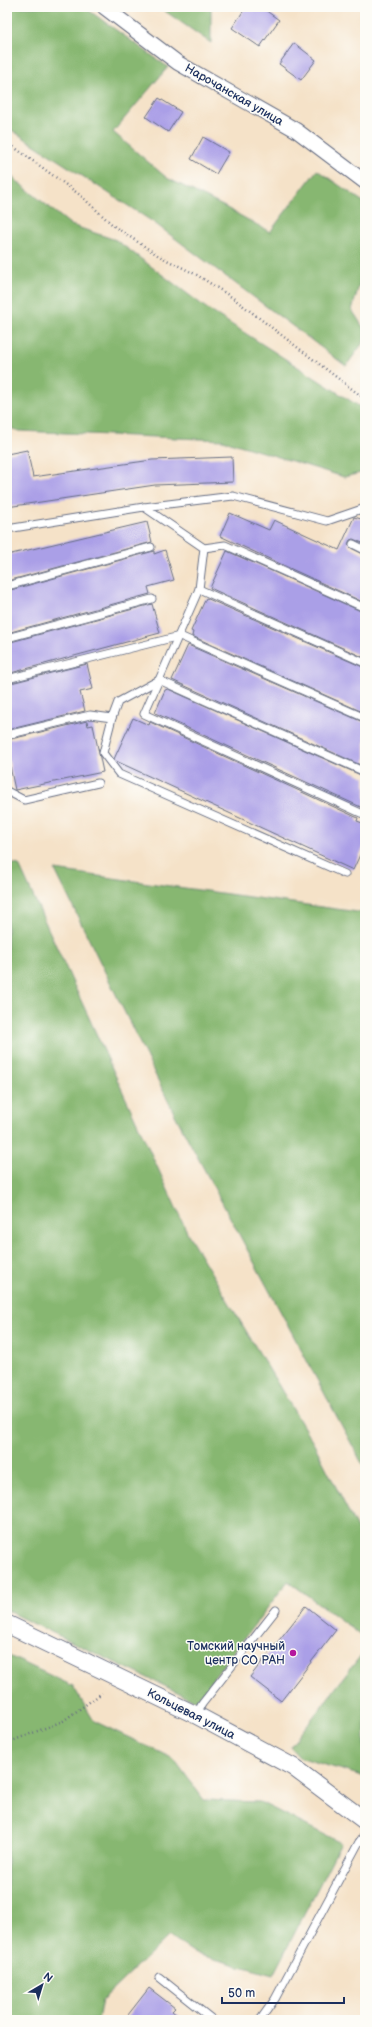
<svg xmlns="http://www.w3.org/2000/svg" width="372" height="2027" font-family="'Balsamiq Sans',sans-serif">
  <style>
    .forest { fill: #87b771; stroke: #517368 }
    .building { fill: #aa9fe7 }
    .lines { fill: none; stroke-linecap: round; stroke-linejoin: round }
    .service-casing { stroke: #676e83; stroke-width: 9 }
    .minor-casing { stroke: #676e83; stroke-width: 16 }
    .tertiary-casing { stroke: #676e83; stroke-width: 19 }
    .path { stroke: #676e83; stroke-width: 2.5; stroke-dasharray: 1 3; stroke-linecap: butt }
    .service { stroke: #fff; stroke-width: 7 }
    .minor { stroke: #fff; stroke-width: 14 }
    .tertiary { stroke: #fff; stroke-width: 17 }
    .poi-dot { fill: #b5179e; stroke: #fdfcf7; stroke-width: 1.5 }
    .labels { text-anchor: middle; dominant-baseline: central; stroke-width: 3; stroke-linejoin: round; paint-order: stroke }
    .street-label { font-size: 12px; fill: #1b2f5e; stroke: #fdfcf7 }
    .poi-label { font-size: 12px; fill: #1b2f5e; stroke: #fdfcf7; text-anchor: end }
  </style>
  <rect width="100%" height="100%" fill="#fdfcf7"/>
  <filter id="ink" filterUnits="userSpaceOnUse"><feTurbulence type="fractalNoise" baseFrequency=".025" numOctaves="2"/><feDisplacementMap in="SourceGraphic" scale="8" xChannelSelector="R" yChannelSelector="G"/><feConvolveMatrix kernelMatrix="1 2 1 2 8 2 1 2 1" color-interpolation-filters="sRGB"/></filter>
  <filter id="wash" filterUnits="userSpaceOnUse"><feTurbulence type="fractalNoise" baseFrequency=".012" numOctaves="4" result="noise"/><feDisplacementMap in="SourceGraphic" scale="16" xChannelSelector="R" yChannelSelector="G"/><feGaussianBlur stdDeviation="0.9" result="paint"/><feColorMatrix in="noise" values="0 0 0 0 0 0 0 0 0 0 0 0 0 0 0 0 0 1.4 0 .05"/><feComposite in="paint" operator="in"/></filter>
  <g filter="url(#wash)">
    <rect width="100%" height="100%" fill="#f5e2c8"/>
    <g class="forest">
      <polygon points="9,7 84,7 168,67 113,132 167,178 223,206 270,232 317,170 365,203 365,264 352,310 365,330 365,340 346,366 153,222 7,127 7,11"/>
      <polygon points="159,7 211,7 211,43"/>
      <polygon points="7,173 71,225 116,240 209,310 365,410 365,472 344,477 223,440 19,431 7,427"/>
      <polygon points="7,863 19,865 188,1234 315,1446 365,1544 365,1638 288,1581 196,1701 7,1611"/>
      <polygon points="55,870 365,913 365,1469 175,1115"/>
      <polygon points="365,1650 365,1777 299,1757 290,1747"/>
      <polygon points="7,1655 73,1686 94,1721 174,1759 204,1800 260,1802 341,1843 273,1975 196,1954 169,1936 102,2000 98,2020 7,2020"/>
    </g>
    <g id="blocks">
      <g class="building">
        <polygon points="246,7 261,7 279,20 260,47 232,28"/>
        <polygon points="294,43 316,60 301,80 279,64"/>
        <polygon points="159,98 181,112 168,132 146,117"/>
        <polygon points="203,137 229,152 216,174 191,159"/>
        <polygon points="27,450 33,477 152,460 232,457 233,482 155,485 7,507 7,454"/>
        <polygon points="230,513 269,530 274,520 339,550 354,517 365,520 365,544 353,539 350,540 348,544 351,548 365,555 365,603 220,536"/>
        <polygon points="147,522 152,542 7,581 7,555"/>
        <polygon points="165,550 174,580 148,587 150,594 7,633 7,591 154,551 154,554"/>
        <polygon points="227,551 365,613 365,658 210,588"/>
        <polygon points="206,598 365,668 365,713 192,636 193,632 191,631"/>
        <polygon points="152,604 160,633 7,674 7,643"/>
        <polygon points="188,645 365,723 365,767 172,680"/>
        <polygon points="87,664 93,689 80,692 85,711 7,730 7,684"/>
        <polygon points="168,689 365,777 365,803 363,808 155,713 165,690"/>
        <polygon points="133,718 149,725 150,722 358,818 357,821 365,824 365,844 353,870 116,761 114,759"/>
        <polygon points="87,721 88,726 93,725 103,772 15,790 7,752 7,740"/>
        <polygon points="306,1606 336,1630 281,1701 250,1677"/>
        <polygon points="149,1988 175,2008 172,2011 183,2020 124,2020"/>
      </g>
    </g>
  </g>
  <g filter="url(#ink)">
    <use href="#blocks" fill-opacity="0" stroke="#676e83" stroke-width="1"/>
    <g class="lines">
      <g class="service-casing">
        <g id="service">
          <polyline points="144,507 204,548 199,589 144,714 365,815"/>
          <polyline points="7,529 144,507 233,496 327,521 365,508"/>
          <polyline points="353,544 365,550"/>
          <polyline points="204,548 225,545 365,608"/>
          <polyline points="7,586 151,547"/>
          <polyline points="199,589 365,663"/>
          <polyline points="7,638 152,599"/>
          <polyline points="7,679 180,636 365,718"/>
          <polyline points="7,735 90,715 112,718"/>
          <polyline points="7,791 24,800 98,783"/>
          <polyline points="345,874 119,774 103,753 112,718 118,702 159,680 365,772"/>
          <polyline points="196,1715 202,1704 276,1610"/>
          <polyline points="159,1977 213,2020"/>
          <polyline points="260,2020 275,1999 359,1842 365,1834"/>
        </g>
      </g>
      <g class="minor-casing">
        <polyline id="minor" points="104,7 178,63 296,130 365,182"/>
      </g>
      <g class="tertiary-casing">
        <polyline id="tertiary" points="7,1624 196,1715 293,1767 365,1821"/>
      </g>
      <g class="path">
        <polyline points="7,142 80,195 115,227 159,256 197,275 233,298 365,399"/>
        <polyline points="7,1743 63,1721 102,1693"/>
      </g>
      <use href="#service" class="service"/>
      <use href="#minor" class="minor"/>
      <use href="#tertiary" class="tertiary"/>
    </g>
  </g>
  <circle class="poi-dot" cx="293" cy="1653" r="4"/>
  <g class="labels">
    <g class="street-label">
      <text transform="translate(234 95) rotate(30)">Нарочанская улица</text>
      <text transform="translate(191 1714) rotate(27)">Кольцевая улица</text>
    </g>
    <g class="poi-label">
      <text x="285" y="1646">Томский научный<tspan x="285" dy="14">центр СО РАН</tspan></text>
    </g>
  </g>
  <rect width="372" height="2027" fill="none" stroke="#fdfcf7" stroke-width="24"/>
  <g transform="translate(42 1985) rotate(38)" stroke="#fdfcf7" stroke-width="3" paint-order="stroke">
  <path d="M0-3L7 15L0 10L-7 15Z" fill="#1b2f5e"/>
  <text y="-6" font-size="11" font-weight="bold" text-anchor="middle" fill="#1b2f5e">N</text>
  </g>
  <path d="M222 1997v6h122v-6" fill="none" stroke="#1b2f5e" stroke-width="2"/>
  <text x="228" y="1997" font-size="12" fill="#1b2f5e" stroke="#fdfcf7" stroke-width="3" paint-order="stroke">50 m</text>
</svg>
